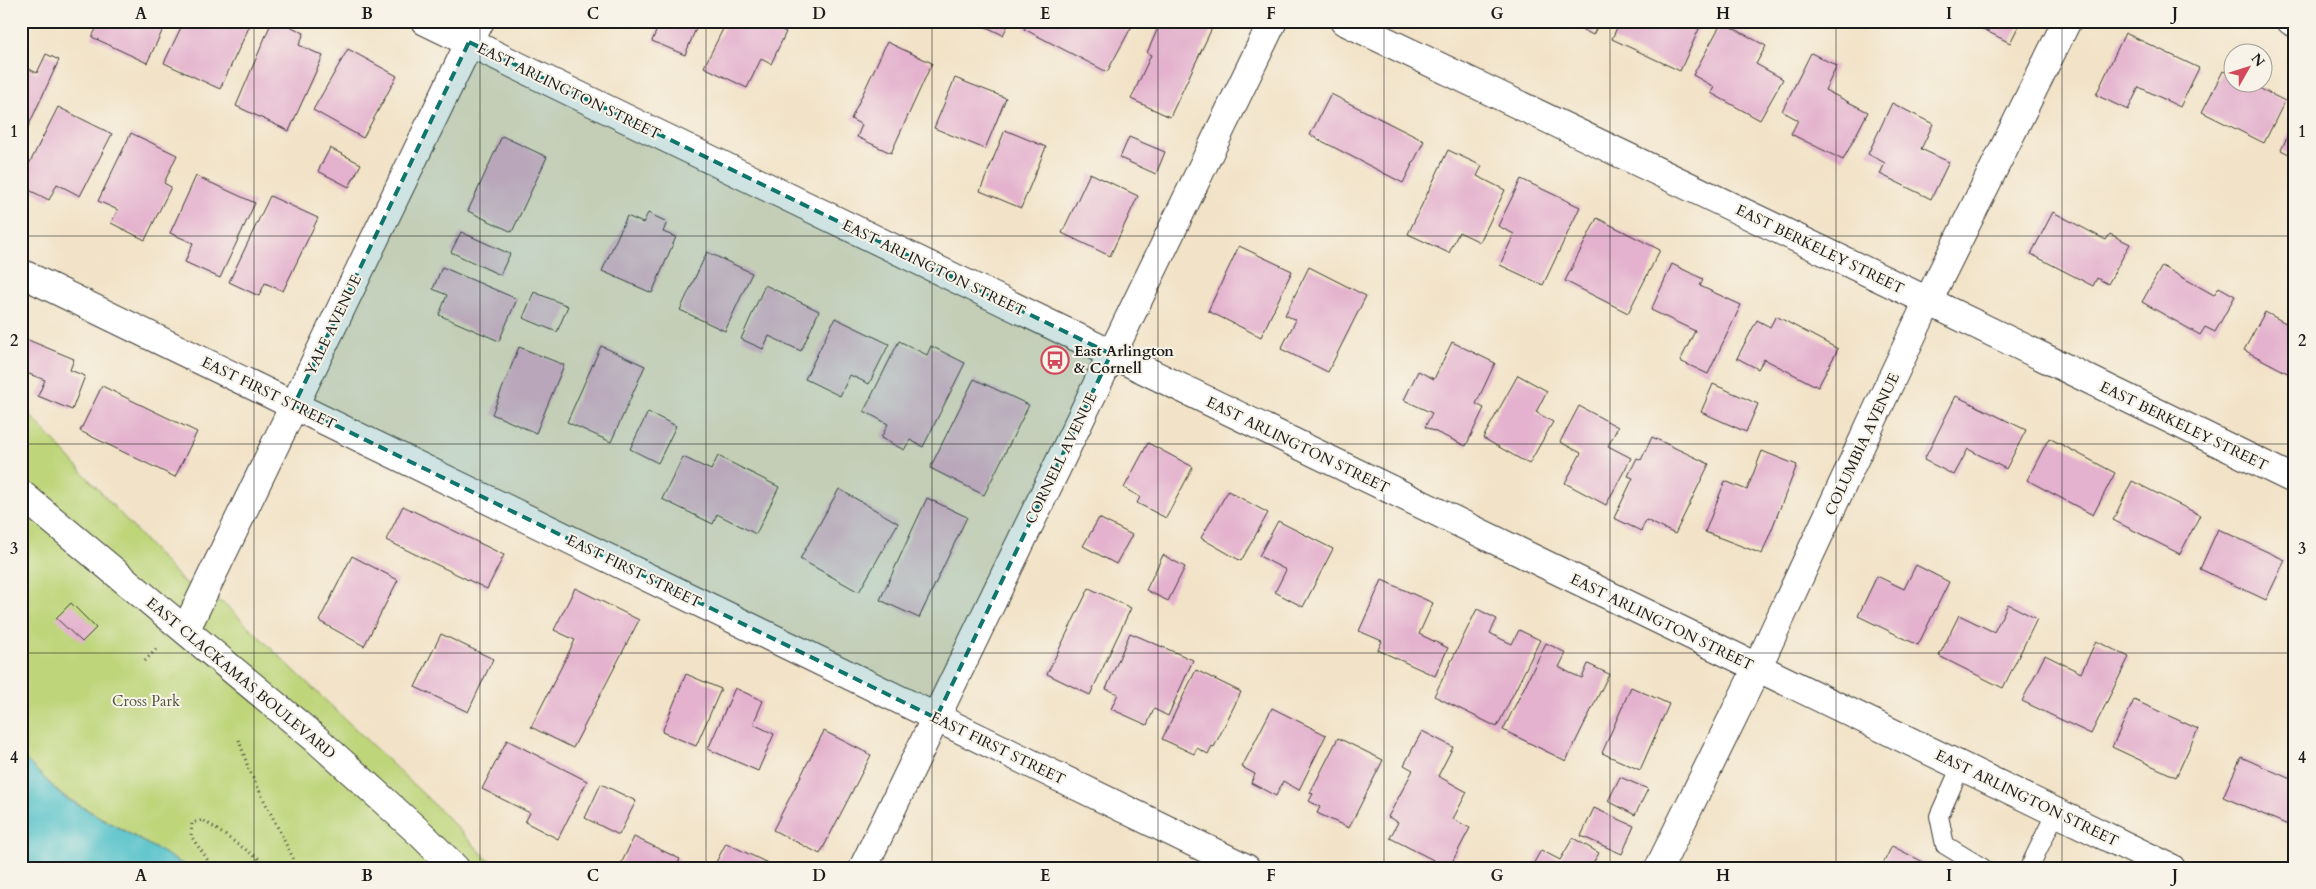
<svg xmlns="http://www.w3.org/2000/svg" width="2316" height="889" font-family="Cardo,serif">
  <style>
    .green { fill: #bed57a; stroke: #6d784b }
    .water { fill: #55c2ca; stroke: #386f73 }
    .building { fill: #e4b2ce }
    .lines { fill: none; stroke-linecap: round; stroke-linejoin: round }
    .service-casing { stroke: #3c3a36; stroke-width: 20 }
    .minor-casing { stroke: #3c3a36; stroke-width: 30 }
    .secondary-casing { stroke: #3c3a36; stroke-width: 30 }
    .path { stroke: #3c3a36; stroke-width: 3; stroke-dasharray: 1 4; stroke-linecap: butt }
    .service { stroke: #fff; stroke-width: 18 }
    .minor { stroke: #fff; stroke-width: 28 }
    .secondary { stroke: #fff; stroke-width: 28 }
    .marked { fill: #0f766e; fill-opacity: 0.2; stroke: #0f766e; stroke-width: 4; stroke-dasharray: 10 6; stroke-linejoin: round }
    .grid { fill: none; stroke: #1c1c1c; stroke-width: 1; stroke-opacity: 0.55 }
    .labels { text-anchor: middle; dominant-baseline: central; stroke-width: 4; stroke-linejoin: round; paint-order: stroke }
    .street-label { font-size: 15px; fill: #1c1c1c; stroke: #f7f3e8 }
    .poi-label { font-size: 15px; font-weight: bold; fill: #1c1c1c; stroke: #f7f3e8; text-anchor: start }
    .park-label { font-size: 15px; fill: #4d5438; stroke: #f7f3e8 }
    .neatline { fill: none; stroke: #1c1c1c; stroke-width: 2 }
    .grid-label { font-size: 16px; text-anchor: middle; font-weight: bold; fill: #1c1c1c }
  </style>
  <rect width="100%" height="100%" fill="#f7f3e8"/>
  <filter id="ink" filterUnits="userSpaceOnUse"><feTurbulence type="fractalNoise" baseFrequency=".02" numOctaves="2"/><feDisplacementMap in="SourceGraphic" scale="10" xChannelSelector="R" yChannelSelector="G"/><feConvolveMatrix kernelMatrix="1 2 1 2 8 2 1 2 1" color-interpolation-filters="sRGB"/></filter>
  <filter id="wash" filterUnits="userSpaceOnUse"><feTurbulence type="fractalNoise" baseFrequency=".0096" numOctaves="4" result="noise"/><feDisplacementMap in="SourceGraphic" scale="20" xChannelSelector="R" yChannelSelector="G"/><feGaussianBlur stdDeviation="1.12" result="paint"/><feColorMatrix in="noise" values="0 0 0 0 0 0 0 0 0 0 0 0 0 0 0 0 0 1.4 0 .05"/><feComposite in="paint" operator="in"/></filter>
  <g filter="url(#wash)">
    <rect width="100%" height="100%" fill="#f2e3c8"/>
    <polygon class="green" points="21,405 182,581 226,605 442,812 496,868 190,868 62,795 21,755"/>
    <polygon class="water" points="21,755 62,796 190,868 21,868"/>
    <g id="blocks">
      <g class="building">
        <polygon points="100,21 167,21 147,63 92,37"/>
        <polygon points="184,21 252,21 220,89 164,63"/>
        <polygon points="272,21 279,21 304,33 299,45 323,56 289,131 236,106"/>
        <polygon points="645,21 699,21 685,55 652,41 658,27"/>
        <polygon points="727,21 765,21 786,32 771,64 761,59 747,88 704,67"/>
        <polygon points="974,21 1010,21 1003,35"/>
        <polygon points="1028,21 1128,21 1133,24 1107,72 1024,29"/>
        <polygon points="1161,21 1203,21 1213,26 1170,117 1131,99 1151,55 1147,53"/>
        <polygon points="1566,21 1600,21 1593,35"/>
        <polygon points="1620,21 1682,21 1699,29 1680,71 1612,39"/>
        <polygon points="1967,21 2021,21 2010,43"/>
        <polygon points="1722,22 1766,46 1756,64 1783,79 1760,120 1711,93 1714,87 1693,75"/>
        <polygon points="2125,33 2199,68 2180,107 2139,87 2128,110 2096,95"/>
        <polygon points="887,42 932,63 891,153 857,137 862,125 851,119"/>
        <polygon points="348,49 397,76 363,138 313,110"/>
        <polygon points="1811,53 1837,66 1825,90 1868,112 1843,160 1791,134 1798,120 1782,111"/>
        <polygon points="46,54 59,60 21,142 21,65 37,73"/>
        <polygon points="2223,71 2234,76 2234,82 2247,82 2285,101 2264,143 2202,112"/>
        <polygon points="955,78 1006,98 985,149 934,128"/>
        <polygon points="1331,94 1424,141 1403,183 1310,135"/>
        <polygon points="1892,103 1933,124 1921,149 1949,162 1931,199 1880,174 1885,163 1868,154"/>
        <polygon points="58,107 112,134 80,196 57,184 49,200 21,186 21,180"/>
        <polygon points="2295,121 2295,157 2281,150"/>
        <polygon points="1005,130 1046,147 1021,208 980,191"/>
        <polygon points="131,133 177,155 164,183 171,187 145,240 111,223 118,210 98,201"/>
        <polygon points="502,136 547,157 512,232 468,211"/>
        <polygon points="1129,137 1165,152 1156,174 1120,158"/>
        <polygon points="330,148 361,164 349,187 318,171"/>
        <polygon points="1448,150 1482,166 1477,176 1505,190 1480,242 1459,232 1449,253 1408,234"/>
        <polygon points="1090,173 1138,196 1110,256 1062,233"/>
        <polygon points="196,176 255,203 220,278 185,262 193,243 170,233"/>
        <polygon points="1521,179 1580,207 1543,285 1500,265 1514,234 1498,226"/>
        <polygon points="270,196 318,218 283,291 265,283 259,296 229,282"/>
        <polygon points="2053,212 2106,240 2110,234 2130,244 2108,284 2097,278 2093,286 2031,254"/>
        <polygon points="648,213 667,222 663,232 676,237 652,293 602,271 627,216 643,223"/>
        <polygon points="1597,218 1660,250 1628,313 1565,281"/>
        <polygon points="461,232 510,254 500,275 451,252"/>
        <polygon points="1239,246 1292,271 1261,337 1208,311"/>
        <polygon points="707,252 752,273 725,331 680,310"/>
        <polygon points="1672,264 1703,279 1700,286 1741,305 1708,374 1680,361 1695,331 1651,310"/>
        <polygon points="2162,266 2214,295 2219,287 2235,296 2215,332 2205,327 2200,335 2142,302"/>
        <polygon points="442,267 517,299 499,341 439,315 447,295 433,289"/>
        <polygon points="1309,267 1366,296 1328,372 1281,349 1296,320 1285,315"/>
        <polygon points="765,285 819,311 801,351 769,336 763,349 741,339"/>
        <polygon points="534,292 568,306 557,332 523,318"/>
        <polygon points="2265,312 2295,328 2295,377 2244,350"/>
        <polygon points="1776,316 1838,349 1818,387 1764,359 1758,369 1737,358 1757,320 1770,327"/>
        <polygon points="835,318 889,344 869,384 850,375 840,396 805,379"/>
        <polygon points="21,337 74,359 70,370 85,376 72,410 38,396 45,380 21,371"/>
        <polygon points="899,341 927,355 931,346 965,363 923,447 910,440 904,450 881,438 888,424 864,411"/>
        <polygon points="1452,342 1495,363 1476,404 1484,408 1466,446 1425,427 1432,413 1404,400 1418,371 1434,379"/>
        <polygon points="601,346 645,366 611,442 567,422"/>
        <polygon points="519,347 564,365 536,433 492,414"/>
        <polygon points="1518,375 1547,391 1536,412 1553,422 1529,464 1483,438"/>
        <polygon points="974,379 1029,405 984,495 930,468"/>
        <polygon points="1713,384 1758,404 1746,432 1701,412"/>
        <polygon points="102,386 197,432 175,477 80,431"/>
        <polygon points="1956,396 2026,430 2006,469 1968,449 1954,475 1924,460"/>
        <polygon points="1579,406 1618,427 1608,446 1631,458 1606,505 1565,483 1581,453 1560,442"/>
        <polygon points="648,412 676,426 658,463 630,449"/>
        <polygon points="1652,437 1709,464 1675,534 1646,520 1641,531 1614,518 1633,478 1628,476 1637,458 1641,460"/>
        <polygon points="2049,438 2115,473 2093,515 2027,480"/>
        <polygon points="1148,443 1193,467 1166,518 1137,503 1140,497 1124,488"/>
        <polygon points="1762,451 1797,465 1762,554 1705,532 1725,481 1747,490"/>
        <polygon points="718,456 779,487 756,534 717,514 713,524 662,499 683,457 711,470"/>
        <polygon points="2132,481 2200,515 2180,554 2113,520"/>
        <polygon points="839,489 898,523 859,592 800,559"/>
        <polygon points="1228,491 1268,513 1241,561 1201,538"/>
        <polygon points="927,498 967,517 919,618 880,600"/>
        <polygon points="403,506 504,555 487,589 386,540"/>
        <polygon points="1099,518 1132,535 1116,564 1083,546"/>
        <polygon points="1278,521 1333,549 1303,607 1275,592 1286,570 1259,556"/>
        <polygon points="2218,529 2285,560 2266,600 2200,569"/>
        <polygon points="1163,555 1185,567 1168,601 1146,590"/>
        <polygon points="352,556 398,580 364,646 319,621"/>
        <polygon points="1916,565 1949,582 1918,645 1858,616 1877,576 1904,589"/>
        <polygon points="1382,580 1433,603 1419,634 1448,648 1435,676 1378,650 1382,641 1359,631"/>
        <polygon points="575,588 639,620 573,748 531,727 575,640 554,630"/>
        <polygon points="1089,588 1131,608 1090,695 1047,674"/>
        <polygon points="71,603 96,628 82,642 56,618"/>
        <polygon points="2008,604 2037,619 2003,688 1939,656 1959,615 1994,632"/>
        <polygon points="1477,609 1497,619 1490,633 1501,639 1512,644 1519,630 1540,640 1497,727 1434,696"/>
        <polygon points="1130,633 1193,660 1168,716 1154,709 1147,725 1111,709 1118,694 1106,689"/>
        <polygon points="441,634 493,659 468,712 415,687"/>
        <polygon points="2096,641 2129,657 2091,734 2022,701 2045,655 2081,673"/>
        <polygon points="1546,643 1566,653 1559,667 1570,673 1582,678 1588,664 1609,674 1566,761 1503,730"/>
        <polygon points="1196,670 1241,692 1214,747 1212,746 1208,754 1197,748 1194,754 1162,739"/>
        <polygon points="686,674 721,689 696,746 662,732"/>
        <polygon points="1631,687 1669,704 1640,770 1602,753"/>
        <polygon points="735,688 763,701 753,724 774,734 758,771 708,749"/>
        <polygon points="2134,700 2198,729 2176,777 2112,747"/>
        <polygon points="1272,708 1326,735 1299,790 1283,781 1276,796 1251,783 1255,774 1242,767"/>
        <polygon points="824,731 871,755 820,854 773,830"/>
        <polygon points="1422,731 1453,747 1438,776 1467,792 1453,819 1470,828 1449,868 1390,838 1398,822 1388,817 1413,770 1404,765"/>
        <polygon points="1338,738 1383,760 1349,828 1317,813 1320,807 1309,801 1313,794 1310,793"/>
        <polygon points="507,740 587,781 558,839 525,822 530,813 482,789"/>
        <polygon points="2241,757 2295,781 2295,828 2223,797"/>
        <polygon points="1620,777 1648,789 1635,815 1608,801"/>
        <polygon points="601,784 636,801 619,835 585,818"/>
        <polygon points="1594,808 1634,826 1622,854 1581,836"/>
        <polygon points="634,837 680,859 676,868 619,868"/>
        <polygon points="1573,838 1599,853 1590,868 1531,868 1541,850 1560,860"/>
        <polygon points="726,843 778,868 713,868"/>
        <polygon points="1892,846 1935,868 1881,868"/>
      </g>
    </g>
  </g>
  <g filter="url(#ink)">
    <use href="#blocks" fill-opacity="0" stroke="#3c3a36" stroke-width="1"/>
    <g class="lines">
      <g class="service-casing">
        <g id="service">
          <polyline points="1961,766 1939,816 1945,845 1983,868"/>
          <polyline points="2029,868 2056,812"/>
        </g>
      </g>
      <g class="minor-casing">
        <g id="minor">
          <polyline points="1344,21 1928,301 2295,480"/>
          <polyline points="2291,21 2295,23"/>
          <polyline points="21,273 1246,868"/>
          <polyline points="21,494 316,739 422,835 455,868"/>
          <polyline points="186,629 480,21"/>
          <polyline points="863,868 1273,21"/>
          <polyline points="1659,868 1757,668 1928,301 2067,21"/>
        </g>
      </g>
      <g class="secondary-casing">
        <polyline id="secondary" points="425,21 2171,868"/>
      </g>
      <g class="path">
        <polyline points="145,661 158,647"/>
        <polyline points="239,740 249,770 295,862 294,868"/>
        <polyline points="213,868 191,836 192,823 203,820 272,868"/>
      </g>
      <use href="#service" class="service"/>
      <use href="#minor" class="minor"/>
      <use href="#secondary" class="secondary"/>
    </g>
  </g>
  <path class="marked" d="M 469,42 L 1111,354 L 936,718 L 294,405 Z"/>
  <path class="grid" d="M 254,21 L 254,868M 480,21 L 480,868M 706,21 L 706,868M 932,21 L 932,868M 1158,21 L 1158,868M 1384,21 L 1384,868M 1610,21 L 1610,868M 1836,21 L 1836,868M 2062,21 L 2062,868M 21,236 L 2295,236M 21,444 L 2295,444M 21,653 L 2295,653"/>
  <defs>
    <g id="bus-ring" transform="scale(1.4375)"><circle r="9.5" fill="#f7f3e8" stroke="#d1495b" stroke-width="1.5"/><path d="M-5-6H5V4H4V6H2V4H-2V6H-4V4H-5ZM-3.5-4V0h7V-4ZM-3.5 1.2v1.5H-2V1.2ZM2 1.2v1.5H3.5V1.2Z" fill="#d1495b"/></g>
  </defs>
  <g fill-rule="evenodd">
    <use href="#bus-ring" x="1055" y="360"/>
  </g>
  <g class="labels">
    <g class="street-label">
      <text transform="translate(569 91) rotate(26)">EAST ARLINGTON STREET</text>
      <text transform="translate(1820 249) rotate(26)">EAST BERKELEY STREET</text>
      <text transform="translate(934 268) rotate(26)">EAST ARLINGTON STREET</text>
      <text transform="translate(333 325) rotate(-64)">YALE AVENUE</text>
      <text transform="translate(269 393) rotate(26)">EAST FIRST STREET</text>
      <text transform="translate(2184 426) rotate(26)">EAST BERKELEY STREET</text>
      <text transform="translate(1862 444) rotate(-65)">COLUMBIA AVENUE</text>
      <text transform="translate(1298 445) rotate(26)">EAST ARLINGTON STREET</text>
      <text transform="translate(1061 458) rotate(-64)">CORNELL AVENUE</text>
      <text transform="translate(634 571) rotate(26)">EAST FIRST STREET</text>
      <text transform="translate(1662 622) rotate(26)">EAST ARLINGTON STREET</text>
      <text transform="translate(241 678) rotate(40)">EAST CLACKAMAS BOULEVARD</text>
      <text transform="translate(998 748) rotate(26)">EAST FIRST STREET</text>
      <text transform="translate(2027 798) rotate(26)">EAST ARLINGTON STREET</text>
    </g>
    <g class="poi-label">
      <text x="1074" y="351">East Arlington<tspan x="1074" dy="17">&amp; Cornell</tspan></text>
    </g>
    <g class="park-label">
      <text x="146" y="701">Cross Park</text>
    </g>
  </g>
  <rect width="2316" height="889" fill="none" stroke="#f7f3e8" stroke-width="55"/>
  <g transform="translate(2248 68) rotate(51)"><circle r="24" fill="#f7f3e8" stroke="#9f9d96"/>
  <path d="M0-4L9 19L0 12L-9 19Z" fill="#d1495b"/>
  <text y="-8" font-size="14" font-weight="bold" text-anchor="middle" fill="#1c1c1c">N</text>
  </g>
  <rect x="28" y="28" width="2260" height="834" class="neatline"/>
  <g class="grid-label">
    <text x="141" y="19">A</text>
    <text x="367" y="19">B</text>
    <text x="593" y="19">C</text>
    <text x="819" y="19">D</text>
    <text x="1045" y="19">E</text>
    <text x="1271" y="19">F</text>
    <text x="1497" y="19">G</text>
    <text x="1723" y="19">H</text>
    <text x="1949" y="19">I</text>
    <text x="2175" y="19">J</text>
    <text x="14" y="137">1</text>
    <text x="2302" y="137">1</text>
    <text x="14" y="346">2</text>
    <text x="2302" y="346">2</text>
    <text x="14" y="554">3</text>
    <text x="2302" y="554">3</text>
    <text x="14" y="763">4</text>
    <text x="2302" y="763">4</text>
    <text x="141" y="881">A</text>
    <text x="367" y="881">B</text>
    <text x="593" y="881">C</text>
    <text x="819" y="881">D</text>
    <text x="1045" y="881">E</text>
    <text x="1271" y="881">F</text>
    <text x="1497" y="881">G</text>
    <text x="1723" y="881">H</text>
    <text x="1949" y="881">I</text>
    <text x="2175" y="881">J</text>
  </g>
</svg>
